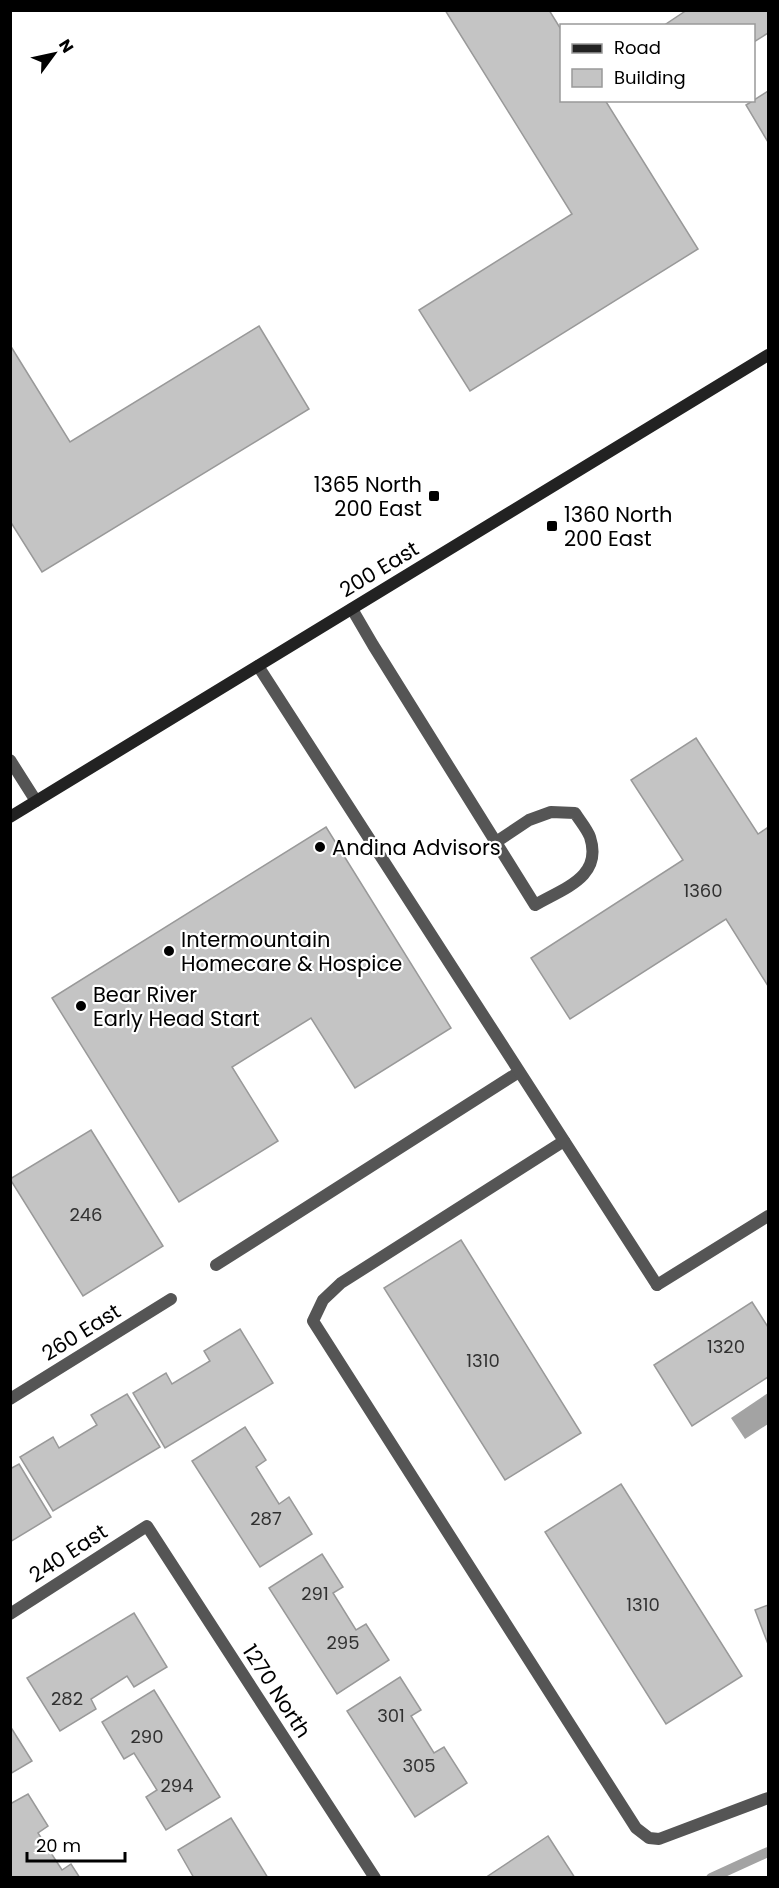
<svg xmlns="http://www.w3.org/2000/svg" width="779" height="1888" font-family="Poppins,sans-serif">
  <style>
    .water { fill: #a3a3a3 }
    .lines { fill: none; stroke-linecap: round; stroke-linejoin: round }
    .stream { stroke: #a3a3a3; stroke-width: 10 }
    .building { fill: #c4c4c4; stroke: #999; stroke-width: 1.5 }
    .lane { stroke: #555; stroke-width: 12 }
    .street { stroke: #555; stroke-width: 12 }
    .secondary { stroke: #222; stroke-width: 12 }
    .poi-dot { fill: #000; stroke: #fff; stroke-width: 2 }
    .labels { text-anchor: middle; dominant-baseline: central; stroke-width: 4.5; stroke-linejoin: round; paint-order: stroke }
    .number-label { font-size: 18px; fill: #313131 }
    .poi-label { font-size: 21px; fill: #000; stroke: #fff; text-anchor: start }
    .street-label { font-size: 21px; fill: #000; stroke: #fff }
  </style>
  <rect width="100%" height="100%" fill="#fff"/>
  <polygon class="water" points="768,1393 768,1424 745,1439 731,1418"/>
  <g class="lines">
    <polyline class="stream" points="711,1878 768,1852"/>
  </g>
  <g class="building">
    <polygon points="445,10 549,10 562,31 562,100 605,100 698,249 470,391 419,310 572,214"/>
    <polygon points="687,10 768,10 768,33 754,42 754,26 663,26"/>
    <polygon points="768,91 768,142 746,105"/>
    <polygon points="259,326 309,409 42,572 10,521 10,345 70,442"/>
    <polygon points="696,738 758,834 767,828 768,831 768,986 726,919 570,1019 531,958 683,860 631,780"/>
    <polygon points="326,827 451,1028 355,1088 311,1018 232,1067 278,1141 179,1202 52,998"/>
    <polygon points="91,1130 163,1246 83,1296 10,1179"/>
    <polygon points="461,1240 581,1433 505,1480 384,1288"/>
    <polygon points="752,1302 768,1327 768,1377 692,1426 654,1365"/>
    <polygon points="240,1329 273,1383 165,1448 133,1393 166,1373 172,1384 210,1361 204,1351"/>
    <polygon points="127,1394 160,1447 53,1511 20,1457 53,1437 59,1448 97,1425 91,1415"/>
    <polygon points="245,1427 266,1460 256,1467 279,1504 289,1497 312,1534 260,1567 192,1461"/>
    <polygon points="19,1464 51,1517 10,1542 10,1469"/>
    <polygon points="621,1484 742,1676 666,1724 545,1532"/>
    <polygon points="322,1554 343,1587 333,1593 356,1630 366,1624 389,1660 337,1694 269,1588"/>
    <polygon points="768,1605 768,1644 755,1610"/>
    <polygon points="134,1613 167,1667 134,1687 127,1676 91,1699 96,1709 60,1731 27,1678"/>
    <polygon points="400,1677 421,1710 411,1716 434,1753 444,1747 467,1783 415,1817 347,1711"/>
    <polygon points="154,1690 220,1797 166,1830 146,1797 157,1790 134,1753 124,1759 102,1722"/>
    <polygon points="10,1726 32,1761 10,1774"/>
    <polygon points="28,1794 48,1826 38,1833 62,1870 71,1864 80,1878 10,1878 10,1804"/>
    <polygon points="231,1818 268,1878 194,1878 178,1850"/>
    <polygon points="548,1836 575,1878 485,1878"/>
  </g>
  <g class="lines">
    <g class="lane">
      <path d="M 352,609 L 373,645 L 535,905 C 564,888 603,877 590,837 C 587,829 580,821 575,813 L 551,812 L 529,820 L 496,842"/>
      <polyline points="10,760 36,801"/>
      <polyline points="564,1141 341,1283 323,1300 313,1321 636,1828 649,1838 659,1839 768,1798"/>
      <polyline points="216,1265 519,1072"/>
      <polyline points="657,1285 768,1216"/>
      <polyline points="10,1399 171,1299"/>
    </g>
    <g class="street">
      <polyline points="258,666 657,1285"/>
      <polyline points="10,1614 147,1526 375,1878"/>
    </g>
    <polyline class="secondary" points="10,817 768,355"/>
  </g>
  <g class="poi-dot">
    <rect x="428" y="490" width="12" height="12" rx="3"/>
    <rect x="546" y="520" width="12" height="12" rx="3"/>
    <circle cx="320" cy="847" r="6"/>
    <circle cx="169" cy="951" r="6"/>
    <circle cx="81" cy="1006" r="6"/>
  </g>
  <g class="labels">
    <g class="number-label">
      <text x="703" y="890">1360</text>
      <text x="86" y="1214">246</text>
      <text x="726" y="1346">1320</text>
      <text x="483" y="1360">1310</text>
      <text x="266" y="1518">287</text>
      <text x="315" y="1593">291</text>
      <text x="643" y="1604">1310</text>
      <text x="343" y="1642">295</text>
      <text x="67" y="1698">282</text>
      <text x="391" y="1715">301</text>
      <text x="147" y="1736">290</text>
      <text x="419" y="1765">305</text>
      <text x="177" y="1785">294</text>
    </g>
    <g class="poi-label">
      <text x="422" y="484" text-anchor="end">1365 North<tspan x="422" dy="24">200 East</tspan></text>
      <text x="564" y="514">1360 North<tspan x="564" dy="24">200 East</tspan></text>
      <text x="332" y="847">Andina Advisors</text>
      <text x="181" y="939">Intermountain<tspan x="181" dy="24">Homecare &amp; Hospice</tspan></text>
      <text x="93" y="994">Bear River<tspan x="93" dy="24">Early Head Start</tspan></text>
    </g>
    <g class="street-label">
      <text transform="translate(379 569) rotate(-31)">200 East</text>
      <text transform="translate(81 1332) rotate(-32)">260 East</text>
      <text transform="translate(68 1553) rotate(-33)">240 East</text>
      <text transform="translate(277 1691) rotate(57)">1270 North</text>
    </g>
  </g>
  <rect width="779" height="1888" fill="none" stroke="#000000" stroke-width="24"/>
  <rect x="560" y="24" width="195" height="78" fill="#ffffff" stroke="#999999" stroke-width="1.5"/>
  <rect x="572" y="44" width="30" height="9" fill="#222222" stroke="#999999" stroke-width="1.5"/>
  <text x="614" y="54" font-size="18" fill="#000000">Road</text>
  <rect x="572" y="69" width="30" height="18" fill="#c4c4c4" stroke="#999999" stroke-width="1.5"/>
  <text x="614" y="84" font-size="18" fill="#000000">Building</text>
  <g transform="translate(54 54) rotate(57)" stroke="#ffffff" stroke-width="4.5" paint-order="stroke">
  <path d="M0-4.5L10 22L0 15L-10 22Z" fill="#000000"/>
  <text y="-9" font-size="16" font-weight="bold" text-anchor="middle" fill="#000000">N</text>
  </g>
  <path d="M27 1852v9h98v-9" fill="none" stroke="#000000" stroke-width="3"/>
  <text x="36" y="1852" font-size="18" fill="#000000" stroke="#ffffff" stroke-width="4.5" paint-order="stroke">20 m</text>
</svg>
